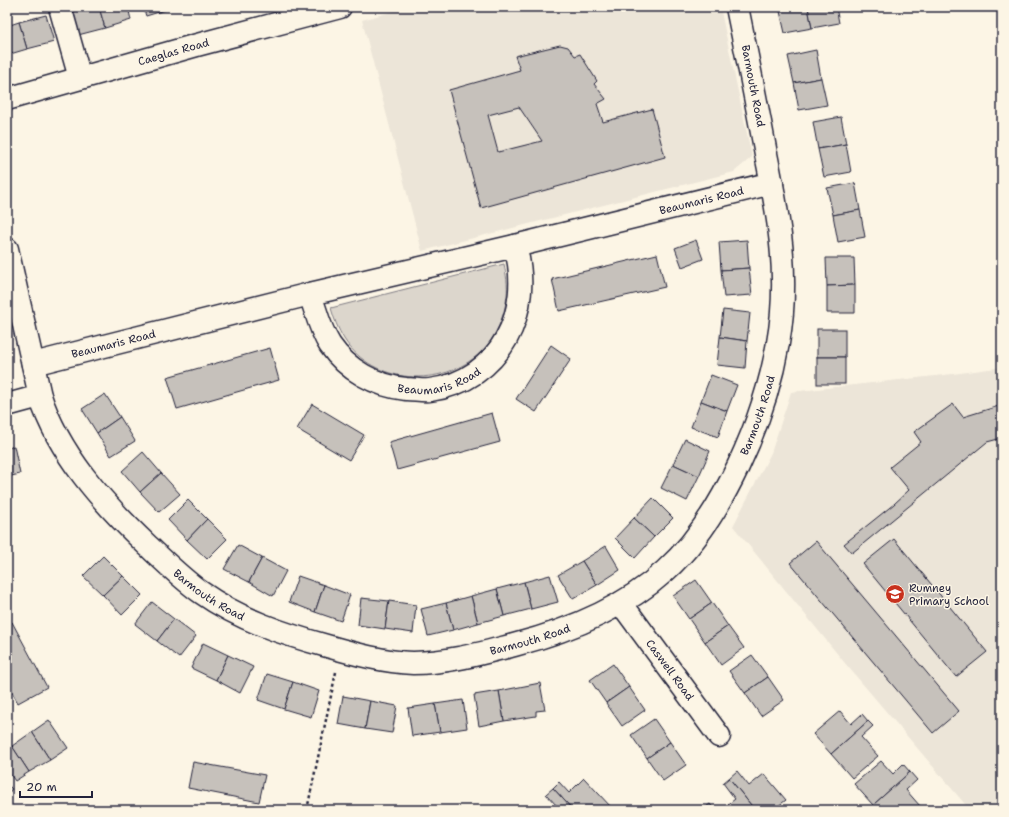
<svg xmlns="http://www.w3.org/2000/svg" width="1009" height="817" font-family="'Shantell Sans',sans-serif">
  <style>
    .built { fill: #ece5d8 }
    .green { fill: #dcd6cc; stroke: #7f7c84 }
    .building { fill: #c6c1bb; stroke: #22223b; fill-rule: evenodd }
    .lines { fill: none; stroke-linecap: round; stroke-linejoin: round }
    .minor-casing { stroke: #22223b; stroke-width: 25 }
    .path { stroke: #22223b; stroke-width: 2.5; stroke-dasharray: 3 3; stroke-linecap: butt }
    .minor { stroke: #fcf5e5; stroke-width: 22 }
    .labels { text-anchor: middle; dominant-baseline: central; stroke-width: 3; stroke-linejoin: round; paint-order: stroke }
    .street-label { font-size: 11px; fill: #22223b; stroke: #fcf5e5 }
    .poi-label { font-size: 11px; fill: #22223b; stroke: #fcf5e5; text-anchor: start }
  </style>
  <rect width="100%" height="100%" fill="#fcf5e5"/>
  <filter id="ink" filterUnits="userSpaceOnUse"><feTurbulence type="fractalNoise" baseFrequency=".025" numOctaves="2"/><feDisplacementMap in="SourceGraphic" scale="8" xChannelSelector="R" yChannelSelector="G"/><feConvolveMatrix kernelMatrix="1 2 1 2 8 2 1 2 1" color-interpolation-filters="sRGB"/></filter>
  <g filter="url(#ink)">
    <g class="built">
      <polygon points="409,7 720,7 752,157 734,172 422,251 362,20"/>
      <polygon points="1002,366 1002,810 970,810 844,662 733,526 771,453 791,392 953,374 996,368"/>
    </g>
    <path class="green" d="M 504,264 C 506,274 508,285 507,295 C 505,315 496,338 481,352 C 442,389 374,385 344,339 C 338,329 334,319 331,308 Z"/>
    <g class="building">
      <polygon points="75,7 99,7 105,28 78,35 70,8"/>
      <polygon points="99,7 128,7 131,20 105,28"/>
      <polygon points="143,7 172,7 172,8 146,16"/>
      <polygon points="779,7 808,7 812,28 785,33"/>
      <polygon points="808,7 836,7 839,23 812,28"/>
      <polygon points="46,15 54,42 27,49 19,22"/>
      <polygon points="19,22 27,49 7,55 7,26"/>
      <path d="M 560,45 L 568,47 L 575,56 L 580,54 L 597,81 L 594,84 L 606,99 L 597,104 L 603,122 L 652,109 L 665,157 L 481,208 L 449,90 L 520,70 L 515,56 ZM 519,107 L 542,141 L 498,152 L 488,115 Z"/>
      <polygon points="816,50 821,78 794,83 788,56"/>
      <polygon points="821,78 827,105 799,110 794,83"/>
      <polygon points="841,117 846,144 818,149 813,122"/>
      <polygon points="846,144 851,172 824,177 818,149"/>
      <polygon points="855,183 860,210 833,215 827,188"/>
      <polygon points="860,210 865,237 838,242 833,215"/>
      <polygon points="696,240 703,259 682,267 675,248"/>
      <polygon points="747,240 749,268 721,270 719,242"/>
      <polygon points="657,254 665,287 559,311 552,279"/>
      <polygon points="826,258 854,258 855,285 827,286"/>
      <polygon points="749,268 752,295 724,297 721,270"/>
      <polygon points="855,285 855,313 827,313 827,286"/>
      <polygon points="723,310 750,313 747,341 720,337"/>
      <rect x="817" y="329" width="28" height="28"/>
      <polygon points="720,337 747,341 745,368 717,365"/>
      <polygon points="551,345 571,359 536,412 516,399"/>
      <polygon points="270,348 279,380 177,409 167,377"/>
      <rect x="817" y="357" width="28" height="27"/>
      <polygon points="711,375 737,385 727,411 701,401"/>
      <polygon points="105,394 120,417 97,433 82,409"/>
      <polygon points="701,401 727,411 718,437 691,427"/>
      <polygon points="312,404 364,435 349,460 297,429"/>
      <polygon points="953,404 963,417 1002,405 1002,438 987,442 852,553 844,544 894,504 909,490 890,467 921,442 914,432"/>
      <polygon points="492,413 500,442 397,470 389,442"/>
      <polygon points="120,417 135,441 111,456 97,433"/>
      <polygon points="685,439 710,451 699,476 673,464"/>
      <polygon points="14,446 20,474 7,477 7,448"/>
      <polygon points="143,452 161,473 140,492 122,471"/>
      <polygon points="673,464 699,476 687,501 661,488"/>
      <polygon points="161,473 180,494 159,512 140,492"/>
      <polygon points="653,498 673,518 654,537 634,518"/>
      <polygon points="188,500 207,519 187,540 168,520"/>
      <polygon points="634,518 654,537 635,558 615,538"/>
      <polygon points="207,519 227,539 207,559 187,540"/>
      <polygon points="894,539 987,652 956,677 863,564"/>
      <polygon points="816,541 959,711 933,733 790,563"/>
      <polygon points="238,545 262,558 249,582 224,569"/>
      <polygon points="606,546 620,570 597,585 582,561"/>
      <polygon points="103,556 123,576 103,595 83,576"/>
      <polygon points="262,558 286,571 273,596 249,582"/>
      <polygon points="582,561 597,585 573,599 558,575"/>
      <polygon points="550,575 558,602 531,609 524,582"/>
      <polygon points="123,576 142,595 122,615 103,595"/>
      <polygon points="298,576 324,585 315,612 289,602"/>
      <polygon points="696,580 712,603 689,619 673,596"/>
      <polygon points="524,582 531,609 504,616 497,589"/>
      <polygon points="324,585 350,595 341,621 315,612"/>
      <polygon points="497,589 504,616 478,623 471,596"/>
      <polygon points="471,596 478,623 453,630 446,603"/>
      <polygon points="361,598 389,601 385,629 358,625"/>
      <polygon points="389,601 416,605 413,633 385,629"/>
      <polygon points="152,602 174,619 157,641 135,624"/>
      <polygon points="446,603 453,630 428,636 421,609"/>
      <polygon points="712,603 728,626 705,642 689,619"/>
      <polygon points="174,619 196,636 179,658 157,641"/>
      <polygon points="12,622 47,687 18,703 7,683 7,625"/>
      <polygon points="728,626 744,648 721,665 705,642"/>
      <polygon points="203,643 228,655 216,680 191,668"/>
      <polygon points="228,655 253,667 240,693 216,680"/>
      <polygon points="752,655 768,677 745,693 729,671"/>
      <polygon points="613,664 629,687 606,703 590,680"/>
      <polygon points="267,674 293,682 284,709 258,700"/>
      <polygon points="768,677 784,700 761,716 745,693"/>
      <polygon points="293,682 319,691 311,717 284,709"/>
      <polygon points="540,683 545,710 536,711 536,716 504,721 499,691"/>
      <polygon points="629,687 645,710 622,726 606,703"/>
      <polygon points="499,691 504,721 479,726 474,695"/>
      <polygon points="343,696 370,701 365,729 338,724"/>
      <polygon points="463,700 467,728 440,732 435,704"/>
      <polygon points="370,701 397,706 392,733 365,729"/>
      <polygon points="435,704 440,732 412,736 408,708"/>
      <polygon points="840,711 851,724 862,714 868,721 831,754 813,734"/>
      <polygon points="654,719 670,742 647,758 631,735"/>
      <polygon points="49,720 68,748 50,760 32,732"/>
      <polygon points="868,721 873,726 861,737 878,756 852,778 831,754"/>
      <polygon points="32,732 50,760 29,772 12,746"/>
      <polygon points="670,742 686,765 663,781 647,758"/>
      <polygon points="12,746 29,772 15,781 7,770 7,749"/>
      <polygon points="881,761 893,774 903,764 910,772 873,805 854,784"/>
      <polygon points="193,762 265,775 259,802 188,788"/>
      <polygon points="737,771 749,786 764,774 786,800 773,810 755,810 729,778"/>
      <polygon points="910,772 917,780 906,790 920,806 915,810 877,810 873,805"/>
      <polygon points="584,778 611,807 609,810 573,810 553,788 559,782 569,793"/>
      <polygon points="729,778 755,810 721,810 735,799 723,783"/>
      <polygon points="7,784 12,789 7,795"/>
      <polygon points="553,788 573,810 554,810 557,806 546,794"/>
      <polygon points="710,804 715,810 702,810"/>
    </g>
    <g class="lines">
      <g class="minor-casing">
        <g id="minor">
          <polyline points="60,7 80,78"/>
          <path id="s1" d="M 7,99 L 197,45 L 340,7"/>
          <path id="s2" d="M 7,249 L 40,396 C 59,454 102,502 146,544 C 164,561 182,579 202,593 C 239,619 283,634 327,646 C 355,654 384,662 413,663 C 447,663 482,653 514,645 C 568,631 623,609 665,571 C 723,519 765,418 778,343 C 790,277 779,218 766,154 C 757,105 747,56 737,7"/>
          <polyline points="310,294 515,246"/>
          <path id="s3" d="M 33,364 L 310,294 C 316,311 320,330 330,345 C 347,370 376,386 406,389 C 414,389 423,391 430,390 C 501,380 534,311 515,246 L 772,183"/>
          <polyline points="7,405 40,396"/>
          <path id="s4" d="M 621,603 L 719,736"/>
        </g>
      </g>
      <polyline class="path" points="307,810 336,672"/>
      <use href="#minor" class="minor"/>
    </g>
  </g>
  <defs>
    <g id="school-disc" transform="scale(1)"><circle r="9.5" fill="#c8321e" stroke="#fcf5e5"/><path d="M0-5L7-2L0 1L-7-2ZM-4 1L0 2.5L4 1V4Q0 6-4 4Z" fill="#fff"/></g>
  </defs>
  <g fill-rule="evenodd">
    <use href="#school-disc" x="895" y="594"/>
  </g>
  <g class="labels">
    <g class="street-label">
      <text stroke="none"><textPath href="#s1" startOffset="173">Caeglas Road</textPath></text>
      <text transform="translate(753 86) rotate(79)">Barmouth Road</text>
      <text stroke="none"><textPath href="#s3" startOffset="838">Beaumaris Road</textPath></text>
      <text stroke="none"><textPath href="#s3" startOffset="83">Beaumaris Road</textPath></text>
      <text stroke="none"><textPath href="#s3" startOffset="466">Beaumaris Road</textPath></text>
      <text stroke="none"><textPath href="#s2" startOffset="1089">Barmouth Road</textPath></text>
      <text stroke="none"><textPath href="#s2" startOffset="416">Barmouth Road</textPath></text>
      <text stroke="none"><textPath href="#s2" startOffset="753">Barmouth Road</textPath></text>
      <text stroke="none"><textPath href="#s4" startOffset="83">Caswell Road</textPath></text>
    </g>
    <g class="poi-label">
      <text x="909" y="588">Rumney<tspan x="909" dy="13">Primary School</tspan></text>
    </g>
  </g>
  <rect width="1009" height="817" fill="none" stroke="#fcf5e5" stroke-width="24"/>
  <rect x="12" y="12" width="985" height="793" fill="none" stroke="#22223b" stroke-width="1.5" filter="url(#ink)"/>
  <path d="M20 791v6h72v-6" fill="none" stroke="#22223b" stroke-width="2"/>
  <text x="26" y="791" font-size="12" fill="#22223b" stroke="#fcf5e5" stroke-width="3" paint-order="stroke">20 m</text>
</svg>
